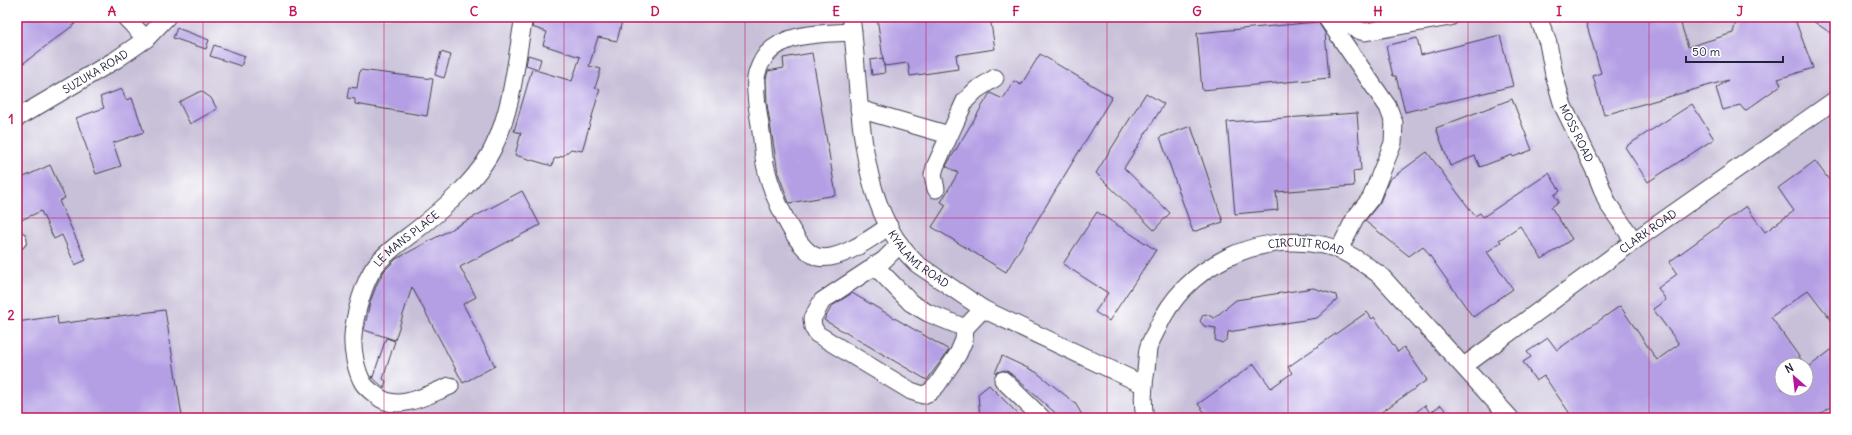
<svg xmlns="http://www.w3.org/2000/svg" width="1852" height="435" font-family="Delius,sans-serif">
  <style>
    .industrial { fill: #c8bfd8; fill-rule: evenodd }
    .building { fill: #b49fe4 }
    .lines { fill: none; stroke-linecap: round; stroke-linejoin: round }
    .minor-casing { stroke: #413f50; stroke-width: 19 }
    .minor { stroke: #fff; stroke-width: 17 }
    .grid { fill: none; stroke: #c2185b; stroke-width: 1; stroke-opacity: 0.55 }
    .labels { text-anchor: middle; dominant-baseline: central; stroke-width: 3; stroke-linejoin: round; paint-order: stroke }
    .street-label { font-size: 11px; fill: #22223b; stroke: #fff }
    .neatline { fill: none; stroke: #c2185b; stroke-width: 1.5 }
    .grid-label { font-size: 13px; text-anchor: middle; font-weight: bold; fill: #c2185b }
  </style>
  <rect width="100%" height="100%" fill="#fff"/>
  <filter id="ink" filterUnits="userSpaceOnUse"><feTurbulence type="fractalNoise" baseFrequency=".025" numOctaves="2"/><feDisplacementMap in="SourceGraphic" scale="8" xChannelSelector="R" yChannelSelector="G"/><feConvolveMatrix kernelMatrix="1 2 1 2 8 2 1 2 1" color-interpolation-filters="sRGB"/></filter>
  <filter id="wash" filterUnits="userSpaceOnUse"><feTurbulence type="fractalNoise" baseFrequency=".012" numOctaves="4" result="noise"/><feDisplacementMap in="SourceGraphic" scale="16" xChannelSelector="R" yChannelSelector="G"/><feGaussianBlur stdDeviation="0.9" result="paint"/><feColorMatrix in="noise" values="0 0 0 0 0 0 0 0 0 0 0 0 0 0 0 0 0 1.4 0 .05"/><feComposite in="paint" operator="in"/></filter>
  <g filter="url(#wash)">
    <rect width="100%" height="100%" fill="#f1e3c7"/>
    <path class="industrial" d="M 17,17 L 1835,17 L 1835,418 L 17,418 ZM 1782,365 L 1806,365 L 1806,389 L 1782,389 Z"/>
    <g id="blocks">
      <g class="building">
        <polygon points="17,17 69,17 75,24 17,68"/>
        <polygon points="534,17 623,17 617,41 598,37 589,66 601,69 595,88 600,89 582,151 571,149 563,156 554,159 552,166 515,155 521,133 514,131 532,69 572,81 580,57 543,45 547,32 532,27"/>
        <polygon points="877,17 990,17 995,49 956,55 958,69 910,76 908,63 884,66"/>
        <polygon points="1593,17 1679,17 1688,47 1733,33 1737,17 1794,17 1813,68 1778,79 1781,85 1745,111 1740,105 1723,110 1716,88 1728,80 1604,115 1593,76 1601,73 1585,19"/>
        <polygon points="1807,17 1835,17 1835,36"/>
        <polygon points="1318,22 1325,33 1329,78 1202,90 1197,33"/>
        <polygon points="177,28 209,40 206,49 173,38"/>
        <polygon points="1500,35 1513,86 1405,112 1396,76 1393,76 1386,46 1417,38 1421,55"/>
        <polygon points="214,45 245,56 241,66 210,56"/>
        <polygon points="441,52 451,55 444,78 435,75"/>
        <polygon points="812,53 836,195 789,203 778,173 767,104 766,79 768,71 784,68 783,58"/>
        <polygon points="1040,54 1112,97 1006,272 932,227 946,205 941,202 958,173 946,166 990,93 1003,99 1014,81 1021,85"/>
        <polygon points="528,55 541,59 538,69 526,65"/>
        <polygon points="883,58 885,73 872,75 870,60"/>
        <polygon points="360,70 433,79 427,116 355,104 355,99 347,98 349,87 357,88"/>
        <polygon points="122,89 126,100 132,98 144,132 113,143 121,166 96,174 76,118 104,108 100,97"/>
        <polygon points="201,91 211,98 217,109 190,124 179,102"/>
        <polygon points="1146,93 1164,104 1124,168 1170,213 1154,230 1096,173"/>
        <polygon points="1512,99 1532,150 1513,157 1512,155 1480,167 1475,156 1450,166 1436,128"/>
        <polygon points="1692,104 1714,139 1648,182 1625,147"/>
        <polygon points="1357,113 1361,170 1353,171 1354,186 1276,192 1278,210 1235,214 1227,122"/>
        <polygon points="1191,126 1223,222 1193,232 1160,137"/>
        <polygon points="1427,152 1475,216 1480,213 1483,217 1549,173 1560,191 1554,195 1559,202 1551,207 1572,239 1542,259 1520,226 1499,240 1501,242 1487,252 1513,289 1473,317 1423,246 1409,256 1365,221 1380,202 1389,180"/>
        <polygon points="1815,161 1835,188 1835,325 1808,290 1771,317 1805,365 1782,365 1782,389 1806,389 1806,369 1835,347 1835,404 1815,418 1573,418 1544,376 1536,381 1523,362 1531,357 1527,352 1548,338 1557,350 1620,306 1657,360 1679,344 1653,309 1666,300 1658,288 1677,274 1669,262 1746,206 1765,232 1794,211 1778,188"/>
        <polygon points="50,165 65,198 59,201 86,260 75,265 62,235 54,239 41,211 17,222 17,180"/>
        <polygon points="522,191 540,225 460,267 476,297 463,304 495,366 463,383 412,287 395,340 364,330 370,302 377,284 384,271 396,259"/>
        <polygon points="1097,212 1156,250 1109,321 1095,312 1108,293 1063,264"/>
        <polygon points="1313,288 1336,295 1337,300 1317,318 1228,332 1227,339 1222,343 1215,340 1216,328 1204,326 1200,321 1203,315 1206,314 1214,318 1236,300"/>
        <polygon points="852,293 949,350 927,380 824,320 832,306"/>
        <polygon points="165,310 182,416 168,418 84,418 84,414 59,418 17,418 17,322 57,316 58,324"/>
        <polygon points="1367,312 1372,319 1374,317 1398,352 1404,347 1427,380 1373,418 1209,418 1198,404 1254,364 1271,388 1292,373 1288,367"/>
        <polygon points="386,338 395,341 383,379 386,381 384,388 371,376 373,377"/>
        <polygon points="1002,356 1036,372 1075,403 1084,418 1061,418 1010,373 1005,370 995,373"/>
        <polygon points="989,385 1022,418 980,418 978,394"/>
        <polygon points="1425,405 1430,413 1441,405 1451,418 1409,418"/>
      </g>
    </g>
  </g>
  <g filter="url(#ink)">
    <use href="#blocks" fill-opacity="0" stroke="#413f50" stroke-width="1"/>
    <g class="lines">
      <g class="minor-casing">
        <g id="minor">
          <polyline points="125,17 146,39"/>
          <path id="s1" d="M 851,17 C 862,95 854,206 917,264 L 983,309 L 1144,385"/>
          <polyline points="1326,17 1388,107 1394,123 1393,143 1371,198 1355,218 1339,250"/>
          <path d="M 1344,17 C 1350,26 1355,30 1365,32 L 1450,17"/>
          <path id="s2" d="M 1538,17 L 1548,43 L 1554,75 L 1563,106 L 1595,171 L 1608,204 L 1634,241"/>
          <path d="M 853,32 C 825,34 788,31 767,54 C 762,60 757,70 756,78 C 754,96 759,115 761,132 C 763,144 763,157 766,168 C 771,190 795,251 818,257 C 839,262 873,237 889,226"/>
          <polyline points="859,109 949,135"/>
          <path id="s3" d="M 17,118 L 117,59 L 146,39 L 167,17"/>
          <polyline points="936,189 933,175 935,167 965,101 976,90 995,78"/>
          <polyline points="17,241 18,240"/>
          <polyline points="900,244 884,260 822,301 812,319 813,327 817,334 911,391 923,395 930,392 937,385 958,354 964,340 965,328 983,309"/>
          <polyline points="874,265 911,303 928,313 965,328"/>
          <path id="s4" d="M 1464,366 L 1634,241 L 1835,100"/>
          <polyline points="1003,380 1042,418"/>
          <path id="s5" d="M 450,386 C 429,394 396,414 376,395 C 372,392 366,388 363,383 C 356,371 352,350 353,336 C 354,317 364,280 376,265 C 386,252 401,242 414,232 C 442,210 479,179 494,146 C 513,107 516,59 524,17"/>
          <path id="s6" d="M 1145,418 C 1142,402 1143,386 1146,370 C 1147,363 1147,355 1148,349 C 1150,342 1154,335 1157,329 C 1185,266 1256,232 1323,245 C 1344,249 1363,263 1381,276 L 1510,418"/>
        </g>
      </g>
      <use href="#minor" class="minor"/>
    </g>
  </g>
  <path class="grid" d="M 203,17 L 203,418M 384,17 L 384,418M 564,17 L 564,418M 745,17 L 745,418M 926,17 L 926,418M 1107,17 L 1107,418M 1288,17 L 1288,418M 1468,17 L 1468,418M 1649,17 L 1649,418M 17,218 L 1835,218"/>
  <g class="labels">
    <g class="street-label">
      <text stroke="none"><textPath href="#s3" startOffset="91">SUZUKA ROAD</textPath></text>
      <text stroke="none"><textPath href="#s2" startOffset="123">MOSS ROAD</textPath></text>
      <text stroke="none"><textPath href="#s4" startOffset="228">CLARK ROAD</textPath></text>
      <text stroke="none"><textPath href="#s5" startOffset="261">LE MANS PLACE</textPath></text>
      <text stroke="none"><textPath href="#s6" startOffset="275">CIRCUIT ROAD</textPath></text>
      <text stroke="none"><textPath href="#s1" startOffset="259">KYALAMI ROAD</textPath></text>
    </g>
  </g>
  <rect width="1852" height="435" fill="none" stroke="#fff" stroke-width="44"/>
  <g transform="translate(1794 377) rotate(332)"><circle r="19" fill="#ffffff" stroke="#a7a7b1"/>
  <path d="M0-3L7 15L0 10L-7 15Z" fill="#b5179e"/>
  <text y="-6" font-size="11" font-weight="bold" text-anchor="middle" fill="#22223b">N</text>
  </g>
  <path d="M1686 56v6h97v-6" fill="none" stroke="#22223b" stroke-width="2"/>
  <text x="1692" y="56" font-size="12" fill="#22223b" stroke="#ffffff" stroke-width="3" paint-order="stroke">50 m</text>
  <rect x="22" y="22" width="1808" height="391" class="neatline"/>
  <g class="grid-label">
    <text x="112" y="16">A</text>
    <text x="293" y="16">B</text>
    <text x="474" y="16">C</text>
    <text x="655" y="16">D</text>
    <text x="836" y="16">E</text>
    <text x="1016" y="16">F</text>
    <text x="1197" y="16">G</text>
    <text x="1378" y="16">H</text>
    <text x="1559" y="16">I</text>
    <text x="1740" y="16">J</text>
    <text x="11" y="124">1</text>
    <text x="11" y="320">2</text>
  </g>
</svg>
